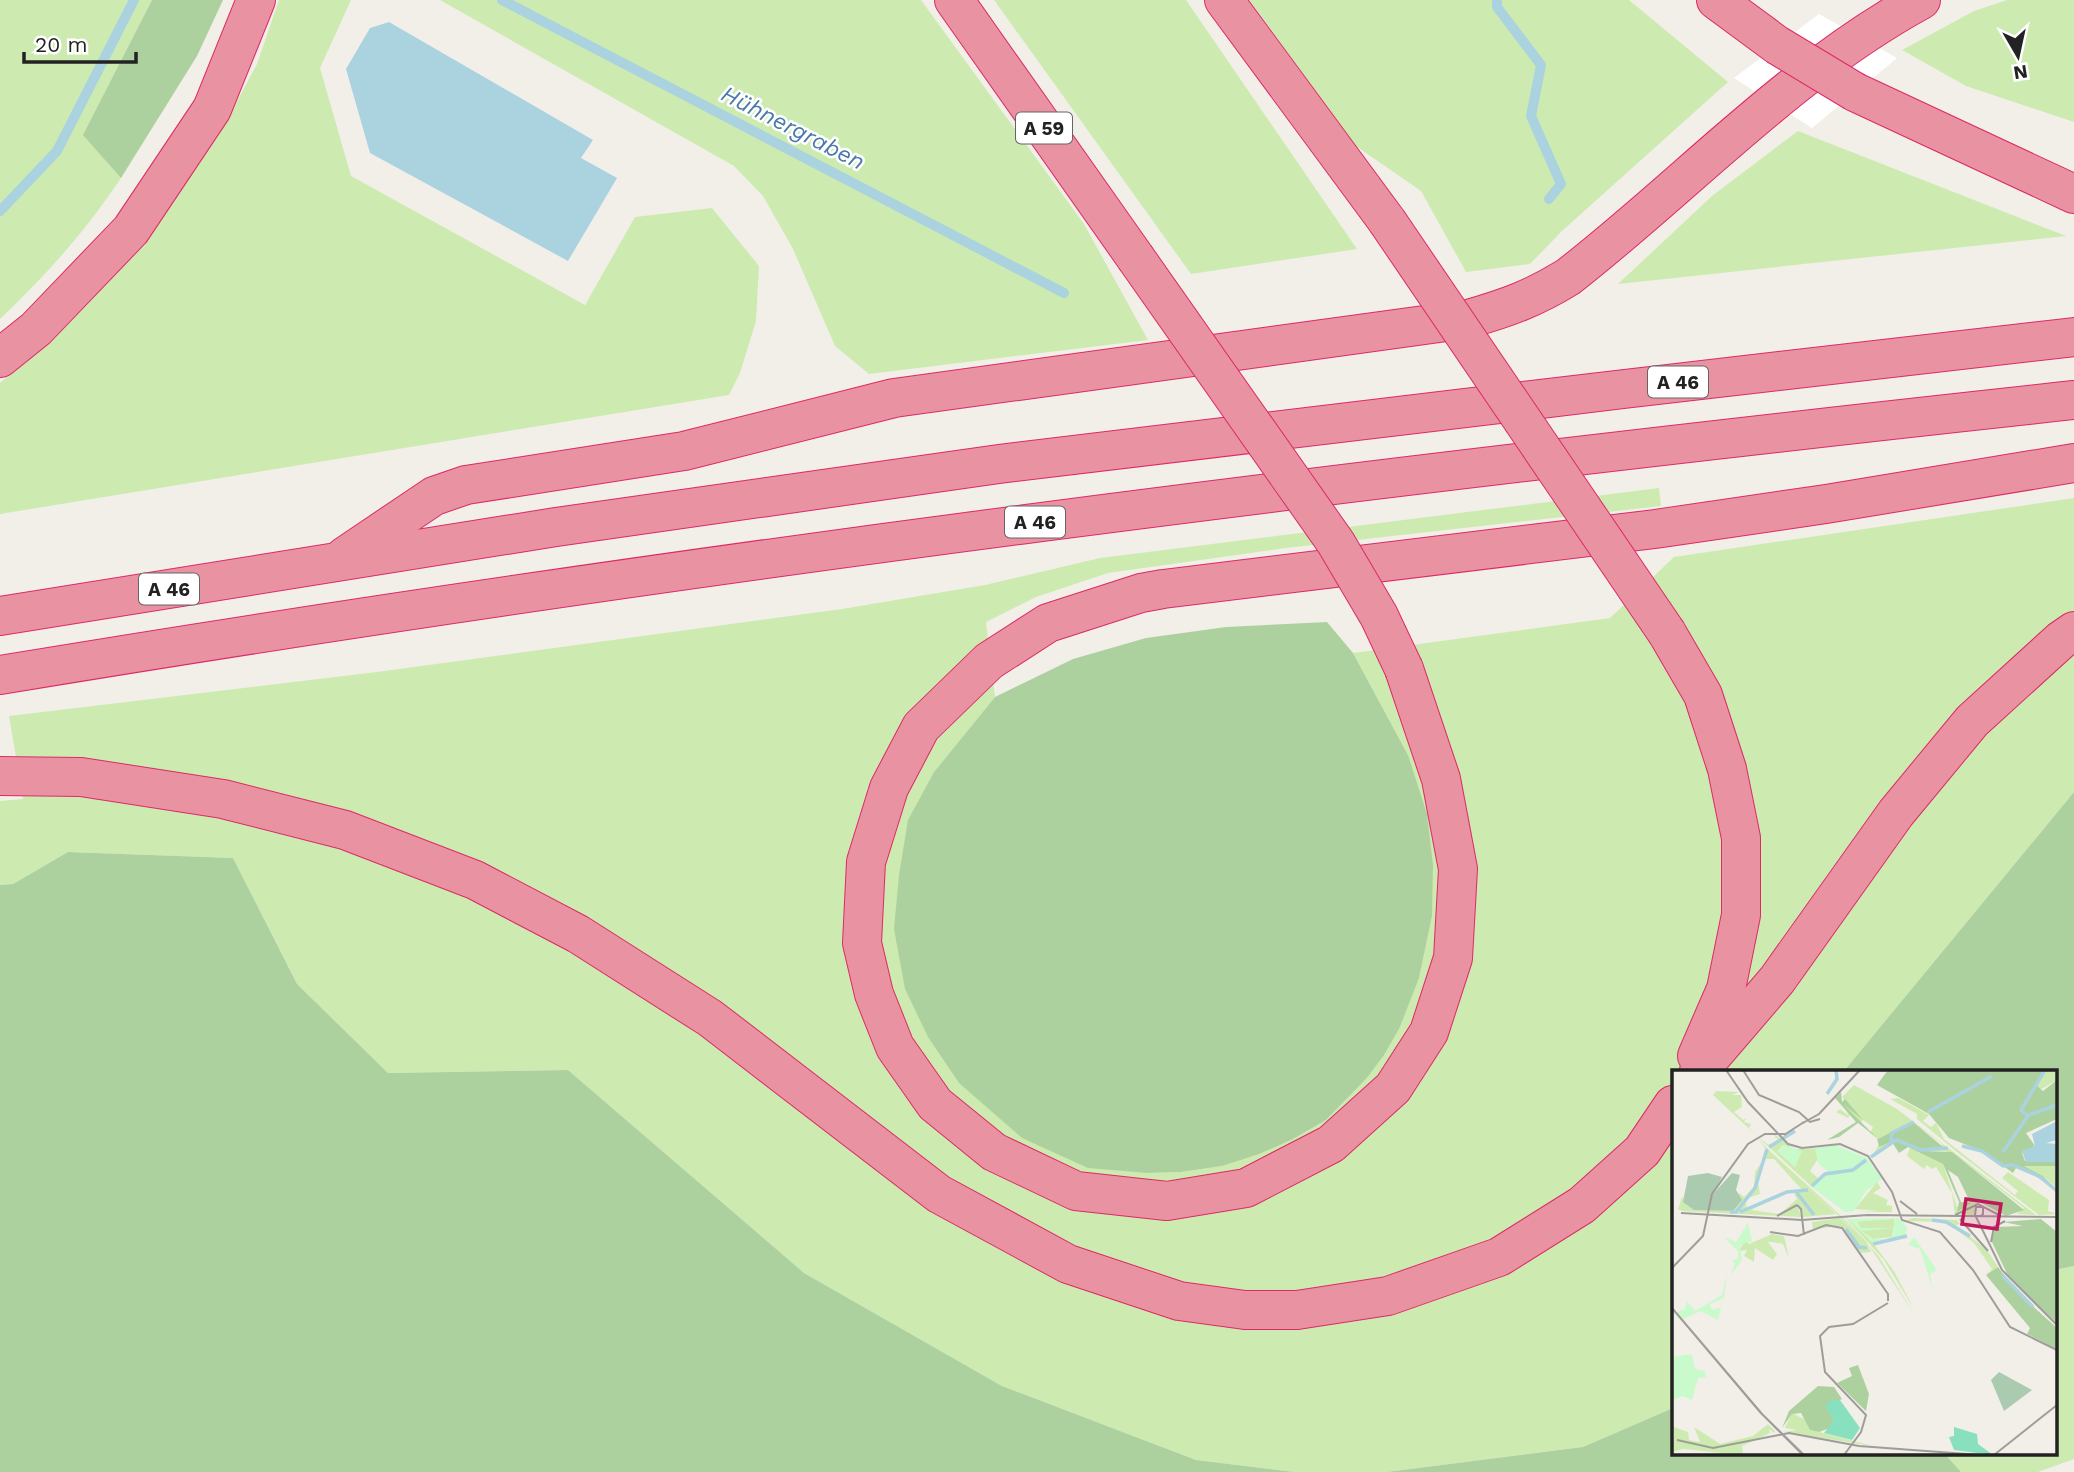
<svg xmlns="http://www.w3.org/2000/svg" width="2074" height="1472" font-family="'Work Sans',sans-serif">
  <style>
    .grass { fill: #cdebb0 }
    .forest { fill: #add19e }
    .water { fill: #aad3df }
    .pier { fill: #fff }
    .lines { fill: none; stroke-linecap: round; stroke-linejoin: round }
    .stream { stroke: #aad3df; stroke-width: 10 }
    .highway-casing { stroke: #dc2a67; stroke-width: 40 }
    .highway { stroke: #e892a2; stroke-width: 38 }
    .highway-bridge-casing { stroke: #dc2a67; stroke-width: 40; stroke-linecap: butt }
    .highway-bridge { stroke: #e892a2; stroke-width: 38 }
    .labels { text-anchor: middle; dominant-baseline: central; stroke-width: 5; stroke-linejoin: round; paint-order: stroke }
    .shield { fill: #fff; stroke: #646464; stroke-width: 2 }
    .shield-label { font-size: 19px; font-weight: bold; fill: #222 }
    .water-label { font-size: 23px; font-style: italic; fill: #4a7aab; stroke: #fff }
    .inset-river { fill: none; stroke: #aad3df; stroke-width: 3.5 }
    .inset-road { fill: none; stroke: #9f9d99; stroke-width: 2 }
    .view { fill: #c2185b; fill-opacity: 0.15; stroke: #c2185b; stroke-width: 3.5 }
    .inset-edge { fill: none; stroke: #222; stroke-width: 3.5 }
  </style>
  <rect width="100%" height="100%" fill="#f2efe9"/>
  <g class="grass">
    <path d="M 0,0 L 152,0 L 84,134 L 121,178 C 84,233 47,274 0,319 Z"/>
    <polygon points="279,0 351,0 320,68 351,176 585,305 635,217 712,208 759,266 756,321 740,373 729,395 0,514 0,383 72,320 153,230 220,133 257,64"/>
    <polygon points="440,0 921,0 1084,224 1148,340 869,374 835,346 793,249 763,196 734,166"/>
    <polygon points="994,0 1186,0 1357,249 1191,274"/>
    <polygon points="1249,0 1629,0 1728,82 1562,231 1530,264 1466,272 1421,191 1356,146"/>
    <polygon points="2007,0 2074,0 2074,122 1966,86 1902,50 1974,11"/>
    <polygon points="1798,131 2066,236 1618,284 1712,196"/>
    <polygon points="1659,488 1661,506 1286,548 1108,573 1036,597 986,622 995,697 934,772 1147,1173 1181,1172 1222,1166 1293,1139 1326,1120 1366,1079 1400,1027 1419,977 1432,916 1408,755 1353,653 1610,618 1674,557 2074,498 2074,792 1844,1071 1673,1071 1673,1408 1583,1447 1387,1472 1294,1472 1196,1460 1002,1386 804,1273 568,1070 388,1073 297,984 233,858 68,852 13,884 0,885 0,801 23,799 9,716 377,672 842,609 985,585 1100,558"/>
    <polygon points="2074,1266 2074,1459 2038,1472 1961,1472 1944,1453 2055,1453 2055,1270"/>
  </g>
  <g class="forest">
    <polygon points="152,0 223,0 197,56 121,178 83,135"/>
    <polygon points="1327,622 1353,653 1408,755 1427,814 1433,865 1432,916 1419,978 1400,1027 1384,1055 1366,1079 1326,1120 1293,1139 1259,1154 1222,1166 1181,1172 1147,1173 1088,1168 1022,1138 959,1083 928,1037 905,989 894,929 899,875 908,820 934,772 995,697 1073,659 1146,638 1226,627"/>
    <polygon points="2074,792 2074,1266 2055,1270 2055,1071 1844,1071"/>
    <polygon points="68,852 233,858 297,984 388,1073 568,1070 804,1273 1002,1386 1196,1460 1294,1472 0,1472 0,885 13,884"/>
    <polygon points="1673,1408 1673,1453 1944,1453 1961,1472 1387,1472 1583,1447"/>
  </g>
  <polygon class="water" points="389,22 593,140 581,158 617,178 568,261 370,153 346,69 370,28"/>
  <polygon class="pier" points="1819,14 1897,58 1812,128 1734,78"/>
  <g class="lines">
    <g class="stream">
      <polyline points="502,0 1064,293"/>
      <polyline points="1497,0 1497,7 1541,65 1531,116 1561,184 1549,199"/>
      <polyline points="0,211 57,151 134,0"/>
    </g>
    <g class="highway-casing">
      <g id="highway">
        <polyline points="954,0 1135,257"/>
        <polyline points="1224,0 1387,221"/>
        <polyline points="1716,0 1777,45"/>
        <polyline points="1855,92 2074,194"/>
        <polyline points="0,358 36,329 131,230 212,109 256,0"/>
        <path d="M 345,556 L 434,496 L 466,485 L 684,451 L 894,398 L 1468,319 C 1507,308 1534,298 1568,277 C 1686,185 1789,72 1921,0"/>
        <polyline points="0,616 556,527 999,464 1624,389 2074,337"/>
        <polyline points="1667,633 1703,695 1727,769 1741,838 1741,915 1726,989 1697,1056"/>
        <polyline points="1404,669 1441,779 1458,869 1453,958 1429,1032 1393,1088 1331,1144 1246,1188 1167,1201 1076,1191 994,1152 935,1104 895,1047 874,994 862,943 866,862 889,788 921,727 989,661 1048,623 1141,593 1163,589 1655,529 1826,504 2074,463"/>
        <path d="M 0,675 C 688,561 1381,475 2074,400"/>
        <polyline points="0,776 81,777 223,799 345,830 475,880 578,934 710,1018 939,1194 1068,1264 1179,1301 1245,1310 1297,1310 1388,1296 1499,1257 1582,1205 1642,1151 1673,1105"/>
        <polyline points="1699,1071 1777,980 1896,813 1972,721 2061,640 2074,631"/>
      </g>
    </g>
    <use href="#highway" class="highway"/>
    <g class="highway-bridge-casing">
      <g id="highway-bridge">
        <polyline points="1777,45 1855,92"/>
        <polyline points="1387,221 1667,633"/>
        <polyline points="1135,257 1336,543 1379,616 1404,669"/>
      </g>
    </g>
    <use href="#highway-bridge" class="highway-bridge"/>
  </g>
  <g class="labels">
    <g class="shield">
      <rect x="1016" y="112.5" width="56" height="31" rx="5"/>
      <rect x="1648" y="366.5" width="60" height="31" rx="5"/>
      <rect x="1005" y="506.5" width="60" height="31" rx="5"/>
      <rect x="139" y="573.5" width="60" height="31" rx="5"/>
    </g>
    <g class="shield-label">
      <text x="1044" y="128">A 59</text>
      <text x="1678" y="382">A 46</text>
      <text x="1035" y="522">A 46</text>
      <text x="169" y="589">A 46</text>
    </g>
    <g class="water-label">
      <text transform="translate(793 128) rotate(27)">Hühnergraben</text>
    </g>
  </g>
  <g transform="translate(1672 1070)">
    <rect width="385" height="385" fill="#f2efe9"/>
    <path d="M 374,0 L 383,0 L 385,10 L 366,21 L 363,15 ZM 182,15 L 225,39 L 364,145 L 345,144 L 352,138 L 290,90 L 273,81 L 249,82 L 224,71 L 199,88 L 206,76 L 226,69 L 249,79 L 271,75 L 240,51 L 206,69 L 198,63 L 201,57 L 191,50 L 188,53 L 179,44 L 176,48 L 164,42 L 168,39 L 177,46 L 171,34 L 183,42 L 170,27 ZM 44,21 L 67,22 L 60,25 L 69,25 L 70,37 L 62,42 L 71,50 L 74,48 L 72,52 L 79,54 L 77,58 L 85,66 L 41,25 ZM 226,28 L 257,45 L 251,51 L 259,57 L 264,53 L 272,69 L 343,125 L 346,121 L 330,108 L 336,102 L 377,130 L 376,141 L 385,144 L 367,145 L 285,82 L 245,49 L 245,44 L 218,29 ZM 98,61 L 122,79 L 111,75 L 106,81 L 123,97 L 124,79 L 153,78 L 138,101 L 146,108 L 156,102 L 157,103 L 140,117 L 86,67 L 97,75 L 106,70 ZM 85,68 L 99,82 L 144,123 L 180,156 L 190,167 L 133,115 L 164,144 L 131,147 L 126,136 L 129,147 L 10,141 L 6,139 L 10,127 L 22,140 L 61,141 L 67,123 L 72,127 L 82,117 L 83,102 L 93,87 L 94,79 ZM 94,89 L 102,89 L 131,121 L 115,120 L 75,138 L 73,129 L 88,124 L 85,105 ZM 114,123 L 122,123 L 125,129 L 108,144 L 79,140 ZM 238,78 L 271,94 L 285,137 L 296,133 L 290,130 L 306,131 L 304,145 L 283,144 L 280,123 L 264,97 L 260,99 L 255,95 L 252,99 L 235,86 ZM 352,96 L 385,96 L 385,118 L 371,106 ZM 205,112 L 209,118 L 201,123 L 216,130 L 214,135 L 220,136 L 220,142 L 184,142 L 207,141 L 183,139 ZM 173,147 L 189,158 L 183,150 L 223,149 L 220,167 L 201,169 L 194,164 L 222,201 L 242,239 L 212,190 ZM 168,148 L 191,168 L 207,187 L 244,247 L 194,171 L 199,182 L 188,183 L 169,156 L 141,159 L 140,152 ZM 241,148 L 285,150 L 288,154 L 284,155 L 315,180 L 326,197 L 314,205 L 320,199 L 302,173 L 274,152 L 233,151 ZM 100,164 L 112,166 L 117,188 L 111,174 L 100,172 L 96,172 L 105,184 L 101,190 L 83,178 L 82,192 L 72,186 L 75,180 L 67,181 L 73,170 L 77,174 ZM 120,343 L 132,349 L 139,360 L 201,376 L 111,362 L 125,360 L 113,358 ZM 96,354 L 103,361 L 102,363 L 97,359 L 98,363 L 70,376 L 71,385 L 11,379 L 0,382 L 2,357 L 16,362 L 17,370 L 28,372 L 22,357 L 48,374 L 81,366 Z" fill="#cdebb0" fill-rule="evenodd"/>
    <path d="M 216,0 L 374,0 L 364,15 L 371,21 L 385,10 L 385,49 L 354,63 L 363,76 L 350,83 L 353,91 L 385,92 L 385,96 L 352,96 L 371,106 L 385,121 L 365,107 L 344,98 L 341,103 L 310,81 L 277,68 L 257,44 L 205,15 ZM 169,22 L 170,32 L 173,29 L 191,50 L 171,34 L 206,69 L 240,51 L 271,77 L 249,79 L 226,69 L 207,77 L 205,68 L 186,53 L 167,67 L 155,70 L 184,52 L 163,28 ZM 226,71 L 249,81 L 280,82 L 352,140 L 334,146 L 306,131 L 298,132 L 286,107 L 276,100 L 289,132 L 299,133 L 285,142 L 287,132 L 271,94 L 236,77 L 227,83 L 220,72 ZM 369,149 L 385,162 L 385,253 L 337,208 L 319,170 L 324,157 L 351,156 L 331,152 ZM 326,197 L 343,220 L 385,258 L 385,279 L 355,264 L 358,258 L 314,205 ZM 186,295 L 197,324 L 194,341 L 165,313 L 180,306 L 177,298 ZM 146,316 L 162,317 L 170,329 L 154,336 L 162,350 L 160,357 L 147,362 L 138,360 L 129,343 L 120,344 L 110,358 L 117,341 Z" fill="#add19e"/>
    <path d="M 36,103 L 50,107 L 41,124 L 60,103 L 68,105 L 64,120 L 70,130 L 61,141 L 22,140 L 11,132 L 16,106 ZM 327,302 L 360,320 L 332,341 L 319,310 Z" fill="#aacbaf"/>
    <path d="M 112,75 L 130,81 L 123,97 L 106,82 ZM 163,75 L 195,88 L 210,109 L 194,121 L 182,141 L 173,142 L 140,117 L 157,103 L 146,93 L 143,78 ZM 226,148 L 235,157 L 234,165 L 201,173 L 176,149 ZM 222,149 L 222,158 L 189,158 L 183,152 ZM 221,158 L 222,166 L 215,169 L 201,169 L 190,161 ZM 76,153 L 80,171 L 68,175 L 70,190 L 59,205 L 63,193 L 59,190 L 66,189 L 66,181 L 52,167 L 64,172 ZM 242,167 L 265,200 L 258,204 L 261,220 L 248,179 L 236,175 ZM 55,204 L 52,228 L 38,234 L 40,240 L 49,237 L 46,250 L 29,241 L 11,249 L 5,242 L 13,239 L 15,231 L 23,241 L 50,225 ZM 20,284 L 23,299 L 33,301 L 34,307 L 26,308 L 20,330 L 11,326 L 0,330 L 0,287 Z" fill="#c8facc" fill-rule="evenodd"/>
    <path d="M 160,330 L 168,330 L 188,358 L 180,370 L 152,363 L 162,350 L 153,336 ZM 282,357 L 305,364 L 306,374 L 321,385 L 282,380 L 277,367 L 282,366 Z" fill="#88e0be"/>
    <path d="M 385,51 L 385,70 L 374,73 L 385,74 L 385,92 L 354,92 L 350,81 L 363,76 L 360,64 Z" fill="#aad3df"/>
    <path class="inset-river" d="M 155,24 L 165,9 L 164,0M 256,42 L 320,6M 357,45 L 385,35M 219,72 L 220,63 L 242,52M 290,76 L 310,81 L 331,96 L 341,95 L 367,106 L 385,121M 97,77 L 123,61M 331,82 L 356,46 L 349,40 L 373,0M 199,87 L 224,70 L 249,80 L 276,78M 140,116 L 153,104 L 181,100 L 194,90M 125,123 L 142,145M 58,142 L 64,142 L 83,118 L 95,79M 68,142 L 115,122 L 136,120M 260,150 L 274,152 L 298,166M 174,159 L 187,177 L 195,178M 201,174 L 235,166M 330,205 L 361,237"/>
    <path class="inset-road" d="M 54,0 L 76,32 L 116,74 L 130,78 L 168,74 L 196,86 L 220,122 L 230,150 L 268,162 L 301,200 L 338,257 L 385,280M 71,0 L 87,25 L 127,42 L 138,52 L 148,49M 129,54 L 147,44 L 188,0M 112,65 L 132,52M 228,131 L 245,144M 125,135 L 129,139 L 132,165M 9,143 L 130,150 L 195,145 L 385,147M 283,145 L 306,134 L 329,146M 105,146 L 125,135M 303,146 L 309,146 L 311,144 L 311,137 L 304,137 L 303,145 L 312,163 L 330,200 L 385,255M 288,149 L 316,181M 98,162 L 126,166 L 154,155 L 170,158 L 216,224 L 216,231M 319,172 L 322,157 L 333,151M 0,198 L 31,166 L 40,124 L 76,74 L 93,64 L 113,64M 0,238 L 90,344 L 132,385M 0,238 L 88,342 L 131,385M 5,370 L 41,378 L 117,363 L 187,376 L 308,385M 172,385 L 189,362 L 194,345 L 153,302 L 148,266 L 157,257 L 181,254 L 216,233M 322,385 L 385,335"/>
    <path class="view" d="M 294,129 L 329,134 L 325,159 L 290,154 Z"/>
    <rect width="385" height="385" class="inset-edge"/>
  </g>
  <g transform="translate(2018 56) rotate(171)" stroke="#ffffff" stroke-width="5" paint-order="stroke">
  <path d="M0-5L12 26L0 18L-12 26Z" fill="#222222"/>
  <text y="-10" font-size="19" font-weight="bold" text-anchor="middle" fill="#222222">N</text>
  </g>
  <path d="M24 52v10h112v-10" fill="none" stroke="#222222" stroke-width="3.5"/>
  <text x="35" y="52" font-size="21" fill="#222222" stroke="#ffffff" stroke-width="5" paint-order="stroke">20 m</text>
</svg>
